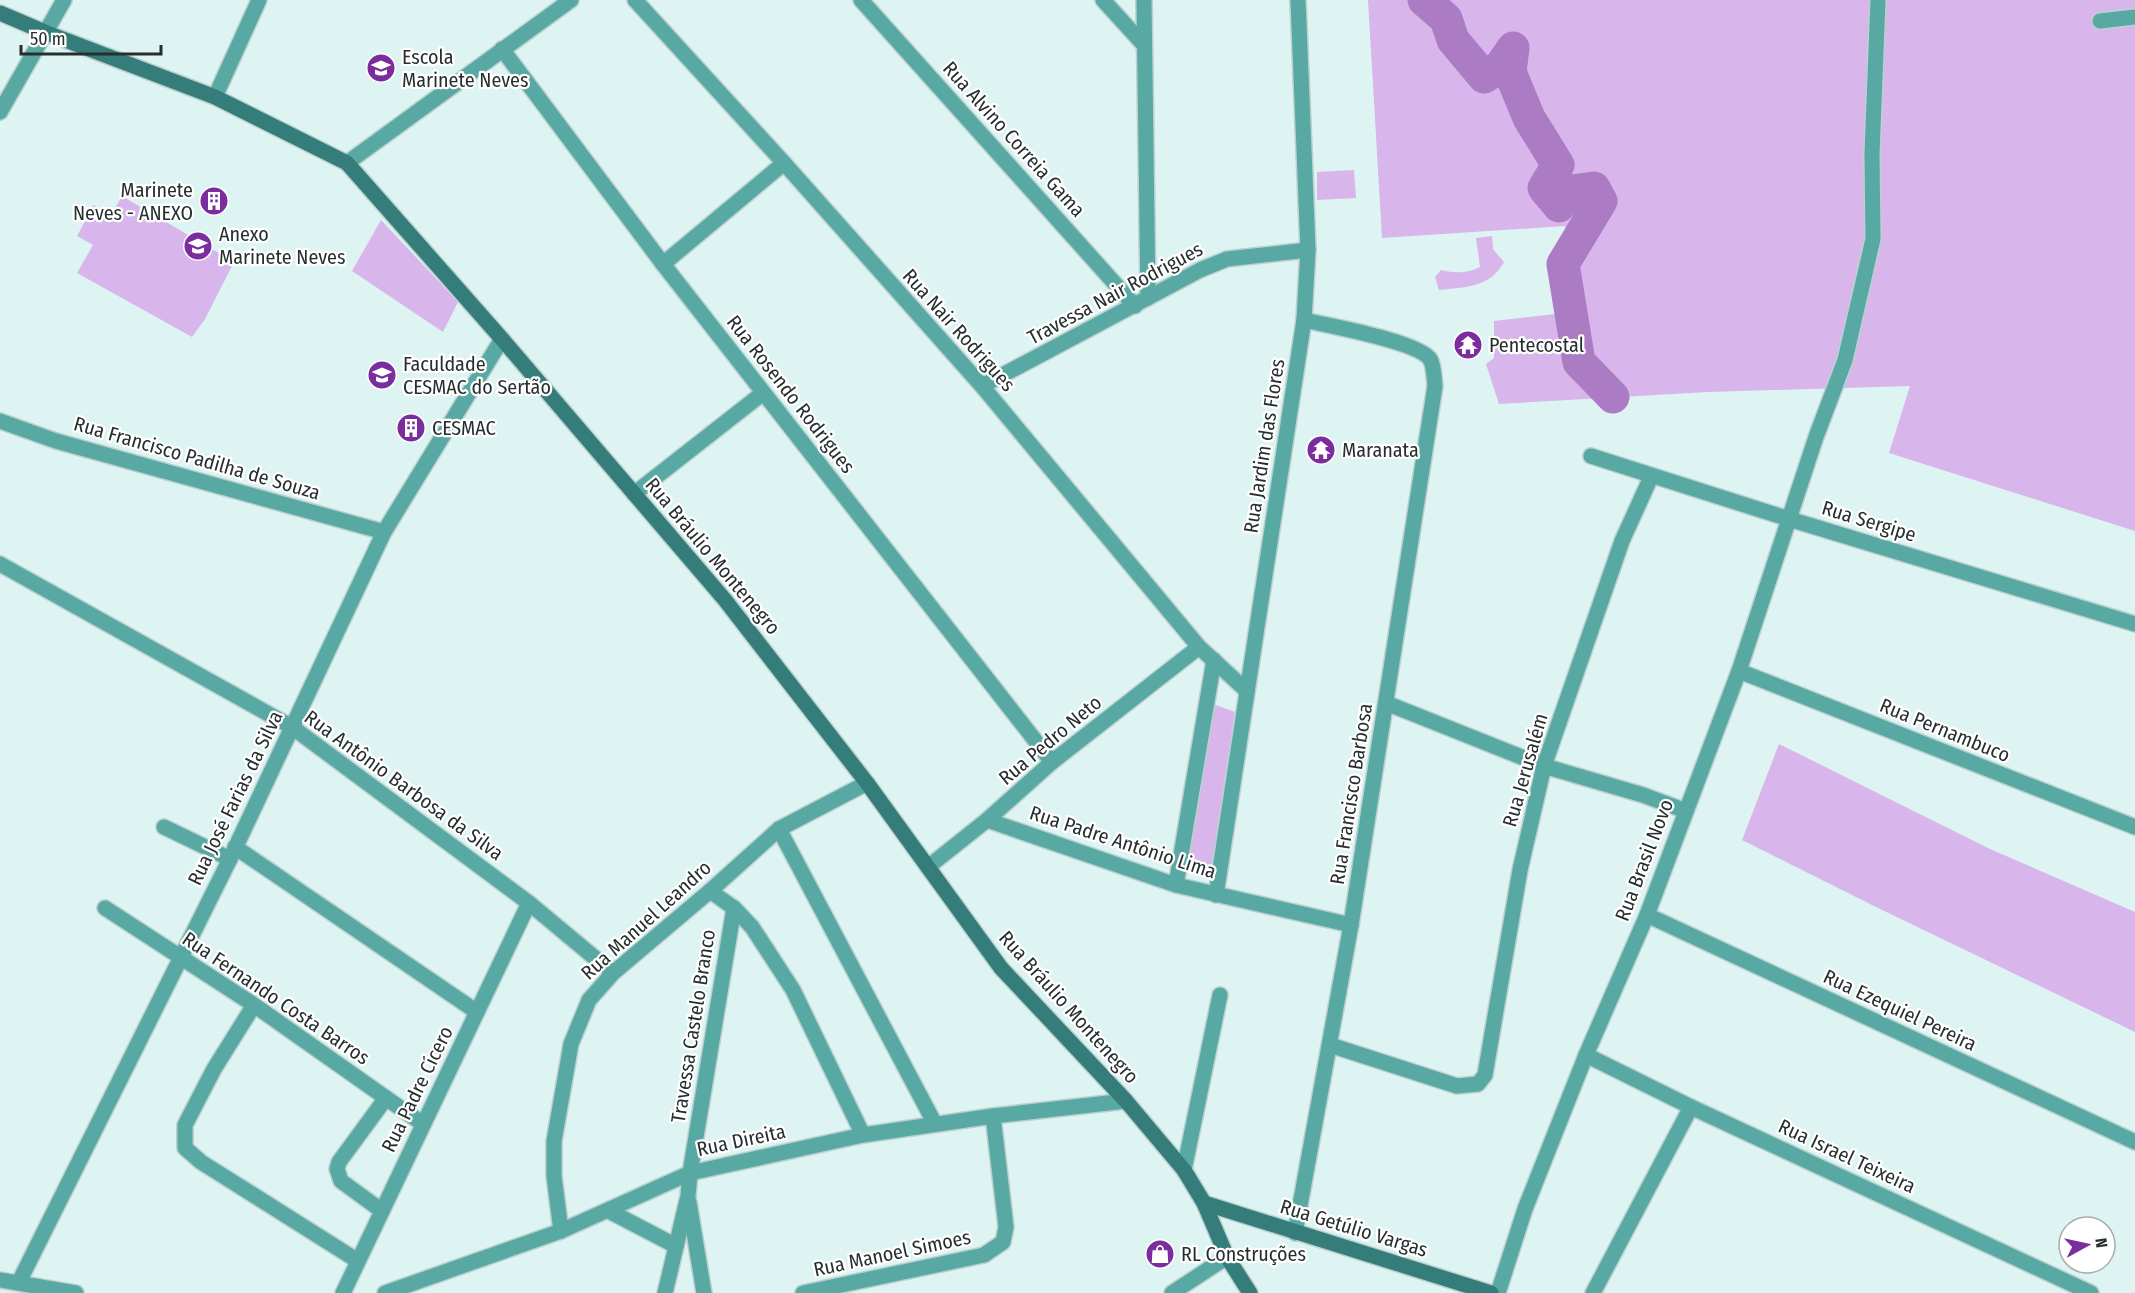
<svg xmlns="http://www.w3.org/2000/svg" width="2135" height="1293" font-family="'Fira Sans Condensed',sans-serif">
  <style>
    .green { fill: #d8b6eb }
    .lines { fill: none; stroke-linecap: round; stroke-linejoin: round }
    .river { stroke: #ab7bc4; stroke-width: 33 }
    .street-casing { stroke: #bcd1cf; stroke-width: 18 }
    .secondary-casing { stroke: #bcd1cf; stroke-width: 18 }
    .street { stroke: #58a9a4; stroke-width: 15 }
    .secondary { stroke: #357d7a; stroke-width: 15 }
    .labels { text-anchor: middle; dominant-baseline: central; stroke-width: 4.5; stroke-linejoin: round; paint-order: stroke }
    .poi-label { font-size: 20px; fill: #262f2e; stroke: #fff; text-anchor: start }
    .street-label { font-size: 20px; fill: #262f2e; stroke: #fff }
  </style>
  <rect width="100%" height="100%" fill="#ddf4f2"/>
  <g class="green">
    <polygon points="1368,0 2135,0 2135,531 1889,453 1910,386 1708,392 1499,404 1486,364 1494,358 1494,321 1564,313 1565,226 1382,238"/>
    <polygon points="1354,170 1356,198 1317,200 1317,172"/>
    <polygon points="122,196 234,262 205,319 192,337 77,273 93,245 77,236 94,205 111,215"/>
    <polygon points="381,220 458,302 443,332 352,271"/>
    <path d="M 1492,236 L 1493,249 L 1504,262 C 1490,288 1465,287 1439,290 L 1435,277 L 1441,270 C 1455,273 1466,274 1480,267 L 1476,238 Z"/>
    <polygon points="1213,704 1235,712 1211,871 1188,861"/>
    <polygon points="1779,744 1990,849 2135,912 2135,1032 1876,907 1742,840"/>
  </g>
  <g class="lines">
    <polyline class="river" points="1424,0 1446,19 1453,40 1484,77 1500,67 1513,48 1510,72 1529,118 1558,165 1544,188 1559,206 1571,191 1594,188 1601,201 1563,264 1579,362 1613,397"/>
    <g class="street-casing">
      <g id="street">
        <polyline points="635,0 784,163 982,386 1199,647 1247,691"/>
        <polyline points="861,0 1135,306"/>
        <polyline points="1103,0 1144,45"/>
        <polyline points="1144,0 1148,298"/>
        <polyline points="2100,21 2135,17"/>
        <polyline points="502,49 663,264 1052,762"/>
        <polyline points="215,97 259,0"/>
        <polyline points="0,112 64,0"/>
        <polyline points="347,163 571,0"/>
        <polyline points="663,264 784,163"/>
        <polyline points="982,386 1200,270 1227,259 1308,250"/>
        <polyline points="0,421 56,441 384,532"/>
        <polyline points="1591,456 1789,519 2135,624"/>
        <polyline points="634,494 763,393"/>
        <polyline points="0,564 292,727 529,903 613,973"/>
        <polyline points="1739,671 2135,827"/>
        <polyline points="1386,703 1544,766 1643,795 1686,811"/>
        <polyline points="987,820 1176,885 1351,925"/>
        <polyline points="164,827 230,859"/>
        <polyline points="779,829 935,1124"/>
        <polyline points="235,847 477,1012"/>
        <polyline points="928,867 987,820 1052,762 1199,647"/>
        <polyline points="1176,885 1214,660"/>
        <polyline points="710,891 734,908 752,927 793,990 863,1135"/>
        <polyline points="1216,895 1304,320 1308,250 1298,0"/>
        <polyline points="105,908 254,1005 423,1124"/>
        <polyline points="1647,915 2135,1142"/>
        <polyline points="254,1005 214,1069 185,1125 185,1148 201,1162 358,1261"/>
        <polyline points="1330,1045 1457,1086 1478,1084 1485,1075 1520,870 1544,766 1622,541 1651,477"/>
        <polyline points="1586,1055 1691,1107 2091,1293"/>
        <polyline points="1184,1170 1220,995"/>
        <polyline points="689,1202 704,1293"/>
        <polyline points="382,1211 341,1181 337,1169 339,1162 386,1098"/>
        <polyline points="609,1211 676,1246"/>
        <polyline points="561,1231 554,1176 554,1141 571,1044 589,1000 613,973 710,891 779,829 867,783"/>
        <path d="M 1295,1233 L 1351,925 L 1435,386 C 1434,378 1434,365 1430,359 C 1417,341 1329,326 1304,320"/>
        <polyline points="0,1280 76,1293"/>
        <polyline points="19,1282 230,859 384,532 502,339"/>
        <polyline points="343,1293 529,903"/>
        <polyline points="385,1293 561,1231 690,1173 863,1135 993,1116 1126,1101"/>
        <polyline points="665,1293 688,1196 690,1173 734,908"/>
        <polyline points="803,1293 984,1255 1003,1242 1006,1227 993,1116"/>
        <polyline points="1172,1293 1227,1257"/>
        <polyline points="1498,1293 1525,1209 1586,1055 1647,915 1739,671 1816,437 1845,360 1873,239 1872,154 1878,0"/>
        <polyline points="1593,1293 1691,1107"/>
      </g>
    </g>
    <g class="secondary-casing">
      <g id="secondary">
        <polyline points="0,13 47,33 215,97 347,163 502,339 725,600 867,783 1001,968 1126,1101 1184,1170 1204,1203 1227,1257 1250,1293"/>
        <polyline points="1204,1203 1491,1293"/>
      </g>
    </g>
    <use href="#street" class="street"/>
    <use href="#secondary" class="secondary"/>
  </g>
  <defs>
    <g id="school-disc" transform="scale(1.5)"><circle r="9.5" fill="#7b2d9e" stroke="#fff"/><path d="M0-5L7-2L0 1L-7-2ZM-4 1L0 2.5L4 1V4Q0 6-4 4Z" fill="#fff"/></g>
    <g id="building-disc" transform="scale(1.5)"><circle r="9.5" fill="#7b2d9e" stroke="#fff"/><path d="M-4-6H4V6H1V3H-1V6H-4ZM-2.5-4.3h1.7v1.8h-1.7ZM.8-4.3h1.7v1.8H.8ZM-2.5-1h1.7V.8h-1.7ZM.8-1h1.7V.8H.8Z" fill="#fff"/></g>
    <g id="temple-disc" transform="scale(1.5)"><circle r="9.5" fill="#7b2d9e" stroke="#fff"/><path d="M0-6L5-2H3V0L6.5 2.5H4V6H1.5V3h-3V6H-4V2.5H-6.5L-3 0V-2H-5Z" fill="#fff"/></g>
    <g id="university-disc" transform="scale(1.5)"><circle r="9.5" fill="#7b2d9e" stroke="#fff"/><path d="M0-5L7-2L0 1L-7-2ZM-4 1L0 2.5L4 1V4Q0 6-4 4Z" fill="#fff"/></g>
    <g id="shop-disc" transform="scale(1.5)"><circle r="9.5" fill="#7b2d9e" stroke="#fff"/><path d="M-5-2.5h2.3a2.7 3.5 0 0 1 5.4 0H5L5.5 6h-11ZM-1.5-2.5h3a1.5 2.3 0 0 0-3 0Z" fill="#fff"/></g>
  </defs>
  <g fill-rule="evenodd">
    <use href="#school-disc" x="381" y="68"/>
    <use href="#building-disc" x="214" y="201"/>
    <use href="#school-disc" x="198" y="246"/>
    <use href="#temple-disc" x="1468" y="345"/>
    <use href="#university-disc" x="382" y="375"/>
    <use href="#building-disc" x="411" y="428"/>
    <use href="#temple-disc" x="1321" y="450"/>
    <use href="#shop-disc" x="1160" y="1254"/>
  </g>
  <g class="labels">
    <g class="poi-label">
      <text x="402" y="57">Escola<tspan x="402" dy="23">Marinete Neves</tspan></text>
      <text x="193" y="190" text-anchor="end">Marinete<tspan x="193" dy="23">Neves - ANEXO</tspan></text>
      <text x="219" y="234">Anexo<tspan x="219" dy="23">Marinete Neves</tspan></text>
      <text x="1489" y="345">Pentecostal</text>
      <text x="403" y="364">Faculdade<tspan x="403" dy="23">CESMAC do Sertão</tspan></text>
      <text x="432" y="428">CESMAC</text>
      <text x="1342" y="450">Maranata</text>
      <text x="1181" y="1254">RL Construções</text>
    </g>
    <g class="street-label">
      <text transform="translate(1014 139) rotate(48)">Rua Alvino Correia Gama</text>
      <text transform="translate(1115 293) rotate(-28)">Travessa Nair Rodrigues</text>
      <text transform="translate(959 330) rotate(48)">Rua Nair Rodrigues</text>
      <text transform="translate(791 394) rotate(52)">Rua Rosendo Rodrigues</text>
      <text transform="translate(1264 446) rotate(-81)">Rua Jardim das Flores</text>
      <text transform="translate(197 458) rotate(16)">Rua Francisco Padilha de Souza</text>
      <text transform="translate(1869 521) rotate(17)">Rua Sergipe</text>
      <text transform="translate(713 556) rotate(50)">Rua Bráulio Montenegro</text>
      <text transform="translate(1945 730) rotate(22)">Rua Pernambuco</text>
      <text transform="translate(1050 740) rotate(-40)">Rua Pedro Neto</text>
      <text transform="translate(1525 770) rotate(-74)">Rua Jerusalém</text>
      <text transform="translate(404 785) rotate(36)">Rua Antônio Barbosa da Silva</text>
      <text transform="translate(1351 794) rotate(-81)">Rua Francisco Barbosa</text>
      <text transform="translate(235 798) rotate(-64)">Rua José Farias da Silva</text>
      <text transform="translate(1123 842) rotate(18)">Rua Padre Antônio Lima</text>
      <text transform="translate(1644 860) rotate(-69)">Rua Brasil Novo</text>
      <text transform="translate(646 920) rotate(-42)">Rua Manuel Leandro</text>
      <text transform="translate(276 998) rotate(34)">Rua Fernando Costa Barros</text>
      <text transform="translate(1069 1007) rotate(48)">Rua Bráulio Montenegro</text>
      <text transform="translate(1900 1010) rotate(25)">Rua Ezequiel Pereira</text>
      <text transform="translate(693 1026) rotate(-81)">Travessa Castelo Branco</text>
      <text transform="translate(417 1089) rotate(-64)">Rua Padre Cícero</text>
      <text transform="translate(741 1140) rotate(-12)">Rua Direita</text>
      <text transform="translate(1847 1156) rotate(25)">Rua Israel Teixeira</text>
      <text transform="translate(1354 1228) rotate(17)">Rua Getúlio Vargas</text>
      <text transform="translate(892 1253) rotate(-12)">Rua Manoel Simoes</text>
    </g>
  </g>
  <g transform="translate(2087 1245) rotate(82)"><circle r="28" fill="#ffffff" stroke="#a8acab" stroke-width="1.5"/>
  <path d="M0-4.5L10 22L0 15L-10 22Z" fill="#7b2d9e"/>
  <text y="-9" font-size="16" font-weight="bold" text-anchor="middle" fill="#262f2e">N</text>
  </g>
  <path d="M21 45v9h140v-9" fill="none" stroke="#262f2e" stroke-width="3"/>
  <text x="30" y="45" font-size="18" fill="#262f2e" stroke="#ffffff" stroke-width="4.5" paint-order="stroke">50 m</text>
</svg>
